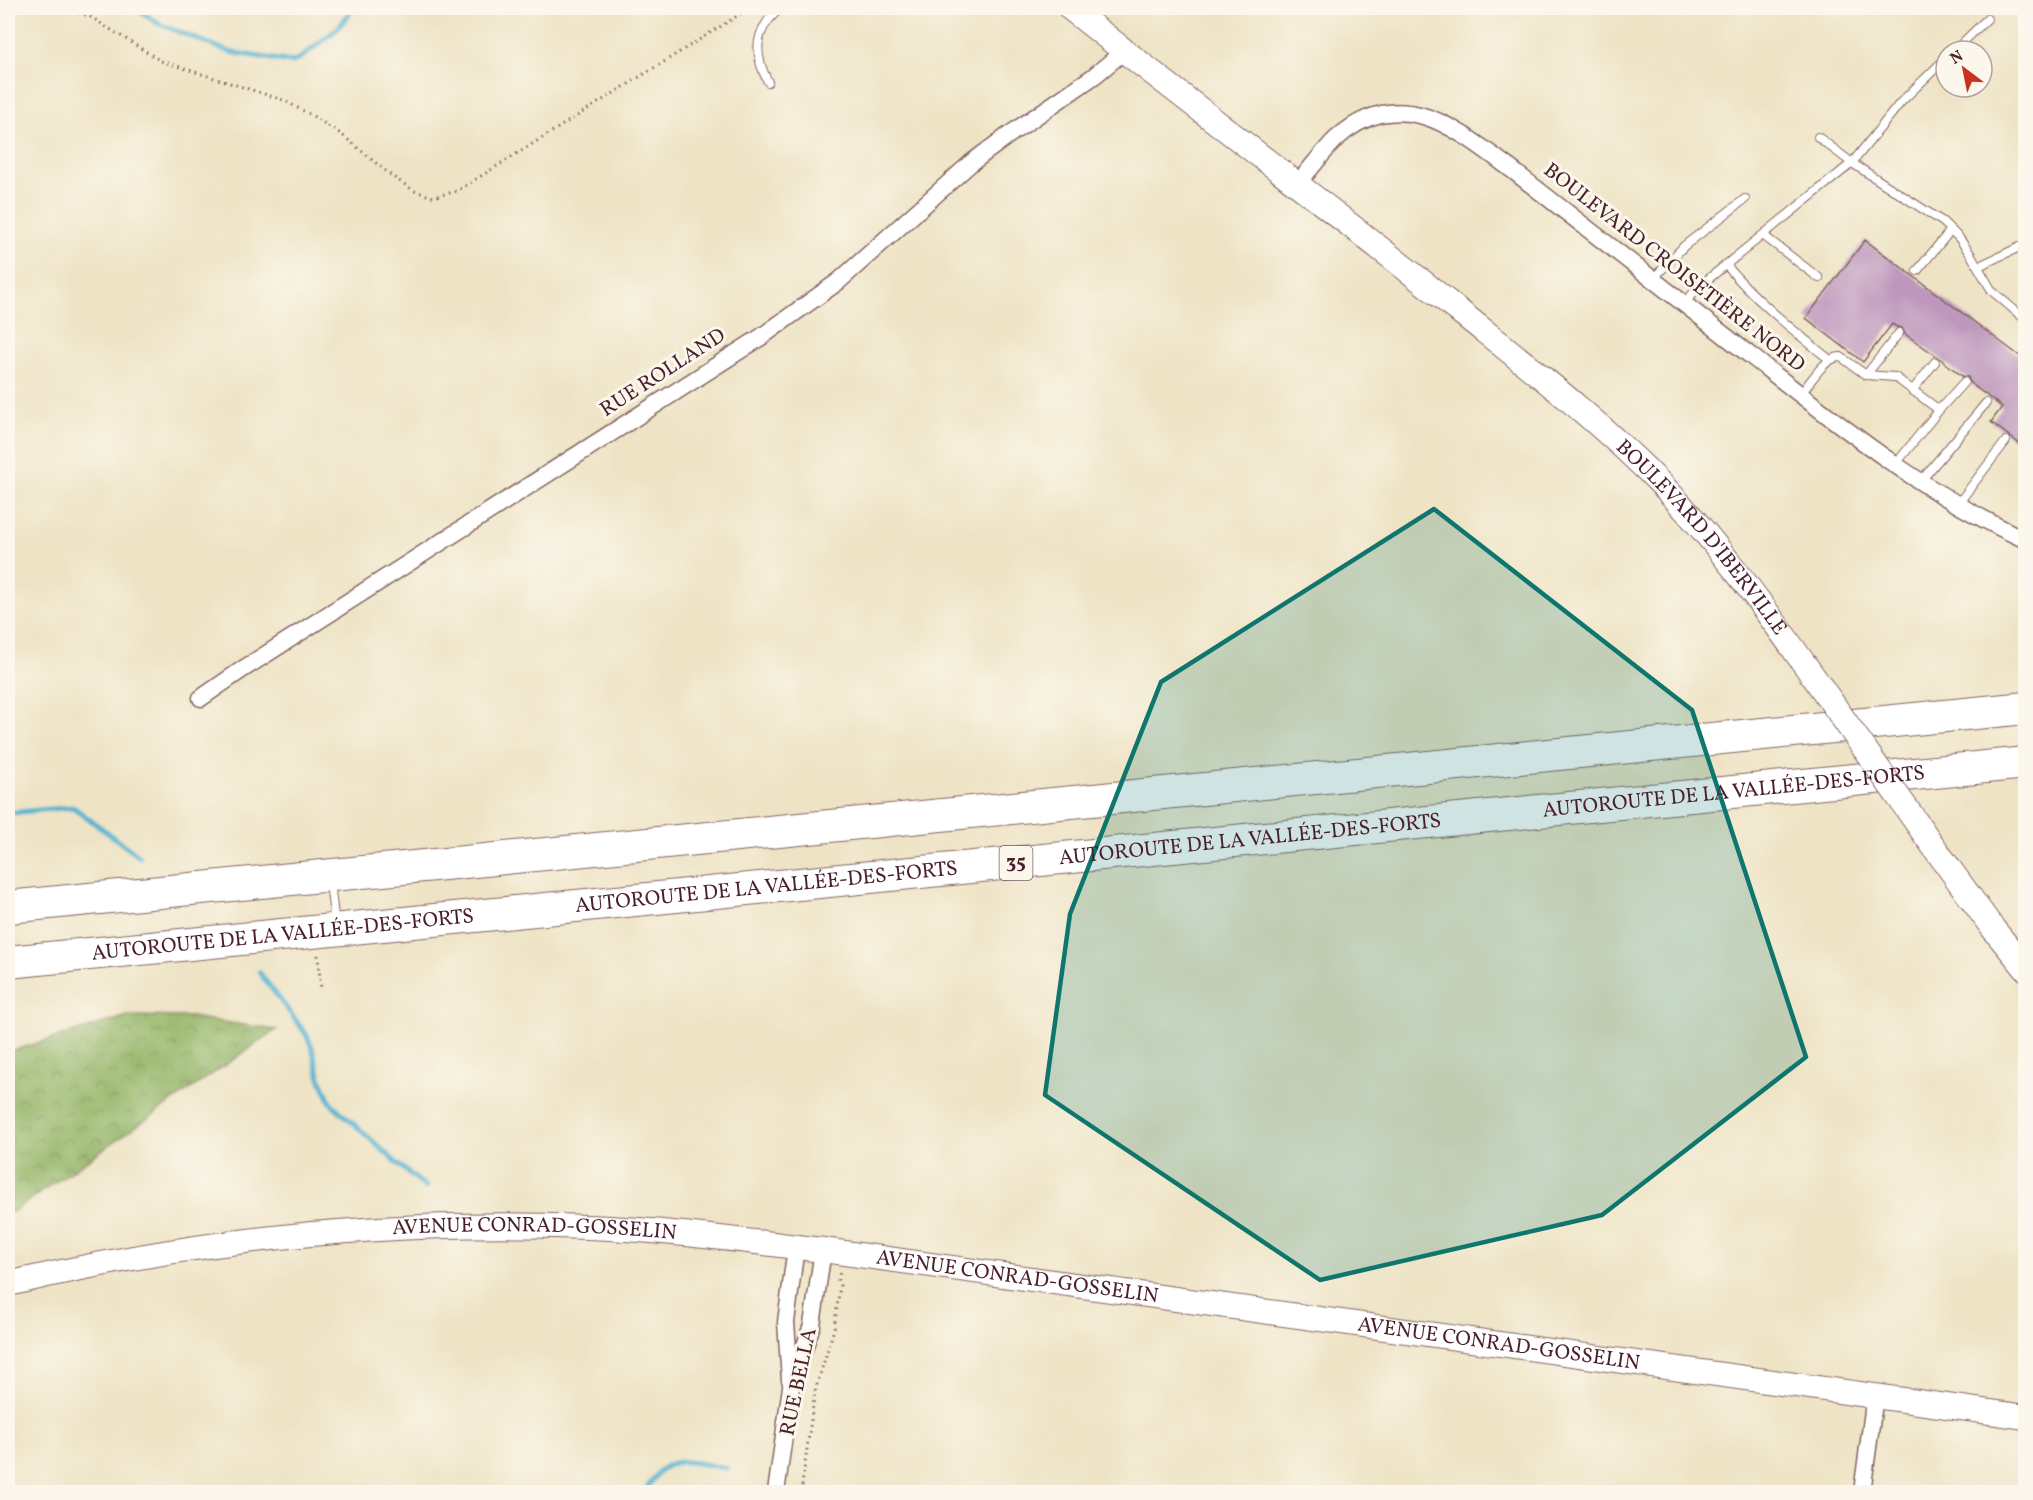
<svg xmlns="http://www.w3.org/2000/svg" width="2033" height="1500" font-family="Vollkorn,serif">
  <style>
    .forest { fill: url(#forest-crowns); stroke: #6f6a4a; stroke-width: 1.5 }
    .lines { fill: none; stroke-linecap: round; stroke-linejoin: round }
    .stream { stroke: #53b3d1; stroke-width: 5 }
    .building { fill: #be97bd }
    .lane-casing { stroke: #836461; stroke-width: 10 }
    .street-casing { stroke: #836461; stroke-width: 19 }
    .secondary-casing { stroke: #836461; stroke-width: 26 }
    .highway-casing { stroke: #836461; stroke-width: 34 }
    .path { stroke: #836461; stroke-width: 3; stroke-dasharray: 1.5 4.5; stroke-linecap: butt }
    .lane { stroke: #fff; stroke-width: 8 }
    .street { stroke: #fff; stroke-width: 16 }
    .secondary { stroke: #fff; stroke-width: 24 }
    .highway { stroke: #fff; stroke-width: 32 }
    .secondary-bridge-casing { stroke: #836461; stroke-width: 26; stroke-linecap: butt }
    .secondary-bridge { stroke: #fff; stroke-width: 24 }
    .marked { fill: #0f766e; fill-opacity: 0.2; stroke: #0f766e; stroke-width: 4.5; stroke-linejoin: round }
    .labels { text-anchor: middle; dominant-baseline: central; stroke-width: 6; stroke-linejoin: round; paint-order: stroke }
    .shield { fill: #fbf7ec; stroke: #7f6065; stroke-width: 1.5 }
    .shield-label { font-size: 20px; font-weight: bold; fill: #4a1f2b }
    .street-label { font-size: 21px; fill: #4a1f2b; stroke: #fbf7ec }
  </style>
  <defs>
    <pattern id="forest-crowns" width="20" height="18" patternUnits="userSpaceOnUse" patternTransform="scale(1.5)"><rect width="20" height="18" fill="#94b668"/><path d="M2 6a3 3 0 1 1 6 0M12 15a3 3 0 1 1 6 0" fill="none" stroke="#7b9356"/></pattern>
  </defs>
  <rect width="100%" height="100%" fill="#fbf7ec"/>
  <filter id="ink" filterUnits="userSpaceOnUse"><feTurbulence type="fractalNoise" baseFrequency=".0167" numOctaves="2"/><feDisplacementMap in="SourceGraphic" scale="12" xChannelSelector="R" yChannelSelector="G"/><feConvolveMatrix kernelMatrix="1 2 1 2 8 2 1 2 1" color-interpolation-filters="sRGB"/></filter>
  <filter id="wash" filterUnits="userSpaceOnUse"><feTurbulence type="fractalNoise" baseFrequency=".008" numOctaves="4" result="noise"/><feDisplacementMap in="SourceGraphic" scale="24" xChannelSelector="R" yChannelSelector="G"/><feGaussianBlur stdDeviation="1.35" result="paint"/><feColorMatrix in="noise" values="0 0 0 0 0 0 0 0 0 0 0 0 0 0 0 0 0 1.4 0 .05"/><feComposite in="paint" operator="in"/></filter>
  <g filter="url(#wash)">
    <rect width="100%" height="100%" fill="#eee3c4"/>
    <polygon class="forest" points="128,1016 190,1017 276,1030 12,1212 8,1213 8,1052"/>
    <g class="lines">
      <g class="stream">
        <polyline points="136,8 159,24 230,52 292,62 302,57 337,29 354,8"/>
        <polyline points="8,813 73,807 140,857"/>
        <polyline points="259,972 306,1034 312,1047 320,1078 331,1103 400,1166 426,1187"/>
        <path d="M 645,1492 C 667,1450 687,1462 726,1468"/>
      </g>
    </g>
    <g id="blocks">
      <polygon class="building" points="1865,240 2025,360 2025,448 1991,422 2002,407 1970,383 1968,377 1962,376 1938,357 1905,334 1902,328 1897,327 1892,324 1863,362 1806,318"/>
    </g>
  </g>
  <g filter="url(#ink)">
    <use href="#blocks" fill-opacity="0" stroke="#836461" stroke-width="1.5"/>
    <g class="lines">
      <g class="lane-casing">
        <g id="lane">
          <polyline points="1954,51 1987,19"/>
          <path d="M 768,82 C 753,53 754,29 781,8"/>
          <polyline points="1818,137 1852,163 1901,102 1946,58"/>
          <polyline points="1764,236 1819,278"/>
          <path d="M 1726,265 C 1756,301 1793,330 1830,360"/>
          <polyline points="1979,266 2026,244"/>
          <polyline points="1917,271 1951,230"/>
          <polyline points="1652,280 1684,246 1745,199"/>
          <polyline points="1683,304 1702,284 1852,163 1943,222 1959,238 1971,255 1992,291 2026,320"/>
          <polyline points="1866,375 1899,333"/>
          <polyline points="1912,391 1935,362"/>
          <path d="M 1800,395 C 1810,383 1825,356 1841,357 L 1866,375 L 1895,377 L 1939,410 L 1895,465"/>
          <polyline points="1939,410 1964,382"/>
          <polyline points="1920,482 1986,403"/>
          <polyline points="1957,505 2006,441"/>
          <polyline points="330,882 335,925"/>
        </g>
      </g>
      <g class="street-casing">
        <g id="street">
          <path d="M 1297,185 C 1310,169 1322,153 1336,139 C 1400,81 1457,129 1511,169 C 1591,232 1671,294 1751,356 C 1838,424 1924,494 2026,540"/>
          <polyline points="201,698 243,669 761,337 839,281 971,163 1006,137 1094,76 1117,57 1123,50"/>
          <polyline points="790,1380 786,1322 796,1247"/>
          <polyline points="776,1492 791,1387 812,1325 823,1250"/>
          <polyline points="1862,1492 1875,1396"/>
        </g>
      </g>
      <g class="secondary-casing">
        <g id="secondary">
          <path id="s1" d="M 1070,8 C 1198,110 1331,208 1459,311 C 1529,367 1601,422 1664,487 C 1722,547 1769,615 1818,683"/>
          <polyline points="1926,836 1991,926 2026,969"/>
          <path id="s2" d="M 8,1284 C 197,1239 393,1219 588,1227 C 667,1230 745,1241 823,1250 L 2026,1417"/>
        </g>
      </g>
      <g class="highway-casing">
        <g id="highway">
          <polyline points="8,907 2026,708"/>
          <path id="s3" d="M 8,962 L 2026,763"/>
        </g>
      </g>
      <g class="path">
        <polyline points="43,8 66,10 89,16 161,61 283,100 311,115 341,134 393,177 415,191 433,197 457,191 750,8"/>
        <polyline points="318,955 321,989"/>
        <polyline points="801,1492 815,1391 834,1329 840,1286 838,1280 840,1271"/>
      </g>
      <use href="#lane" class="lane"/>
      <use href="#street" class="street"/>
      <use href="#secondary" class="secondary"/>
      <use href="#highway" class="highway"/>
      <g class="secondary-bridge-casing">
        <polyline id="secondary-bridge" points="1818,683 1926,836"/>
      </g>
      <use href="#secondary-bridge" class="secondary-bridge"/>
    </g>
  </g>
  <path class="marked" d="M 1434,509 L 1692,710 L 1806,1057 L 1602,1215 L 1320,1280 L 1045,1095 L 1070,914 L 1161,682 Z"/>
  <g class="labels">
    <rect class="shield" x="999.5" y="846" width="33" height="34" rx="4.5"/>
    <g class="shield-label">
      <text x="1016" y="863">35</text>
    </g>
    <g class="street-label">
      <text transform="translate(1674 268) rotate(38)">BOULEVARD CROISETIÈRE NORD</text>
      <text transform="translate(663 373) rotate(-33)">RUE ROLLAND</text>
      <text stroke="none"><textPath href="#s1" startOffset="826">BOULEVARD D'IBERVILLE</textPath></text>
      <text stroke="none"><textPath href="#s3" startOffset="1734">AUTOROUTE DE LA VALLÉE-DES-FORTS</textPath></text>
      <text stroke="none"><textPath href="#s3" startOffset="1248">AUTOROUTE DE LA VALLÉE-DES-FORTS</textPath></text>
      <text stroke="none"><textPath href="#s3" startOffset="762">AUTOROUTE DE LA VALLÉE-DES-FORTS</textPath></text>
      <text stroke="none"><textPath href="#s3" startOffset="276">AUTOROUTE DE LA VALLÉE-DES-FORTS</textPath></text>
      <text stroke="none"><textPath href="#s2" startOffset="531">AVENUE CONRAD-GOSSELIN</textPath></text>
      <text stroke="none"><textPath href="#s2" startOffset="1017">AVENUE CONRAD-GOSSELIN</textPath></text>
      <text stroke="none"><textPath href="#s2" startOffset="1503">AVENUE CONRAD-GOSSELIN</textPath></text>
      <text transform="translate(799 1382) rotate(-78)">RUE BELLA</text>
    </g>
  </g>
  <rect width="2033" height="1500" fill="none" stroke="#fbf7ec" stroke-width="30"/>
  <g transform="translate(1964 69) rotate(328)"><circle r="28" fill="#fbf7ec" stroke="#b4a19f" stroke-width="1.5"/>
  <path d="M0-4.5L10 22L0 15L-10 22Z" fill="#c8321e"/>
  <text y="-9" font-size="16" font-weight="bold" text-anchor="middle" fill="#4a1f2b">N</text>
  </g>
</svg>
